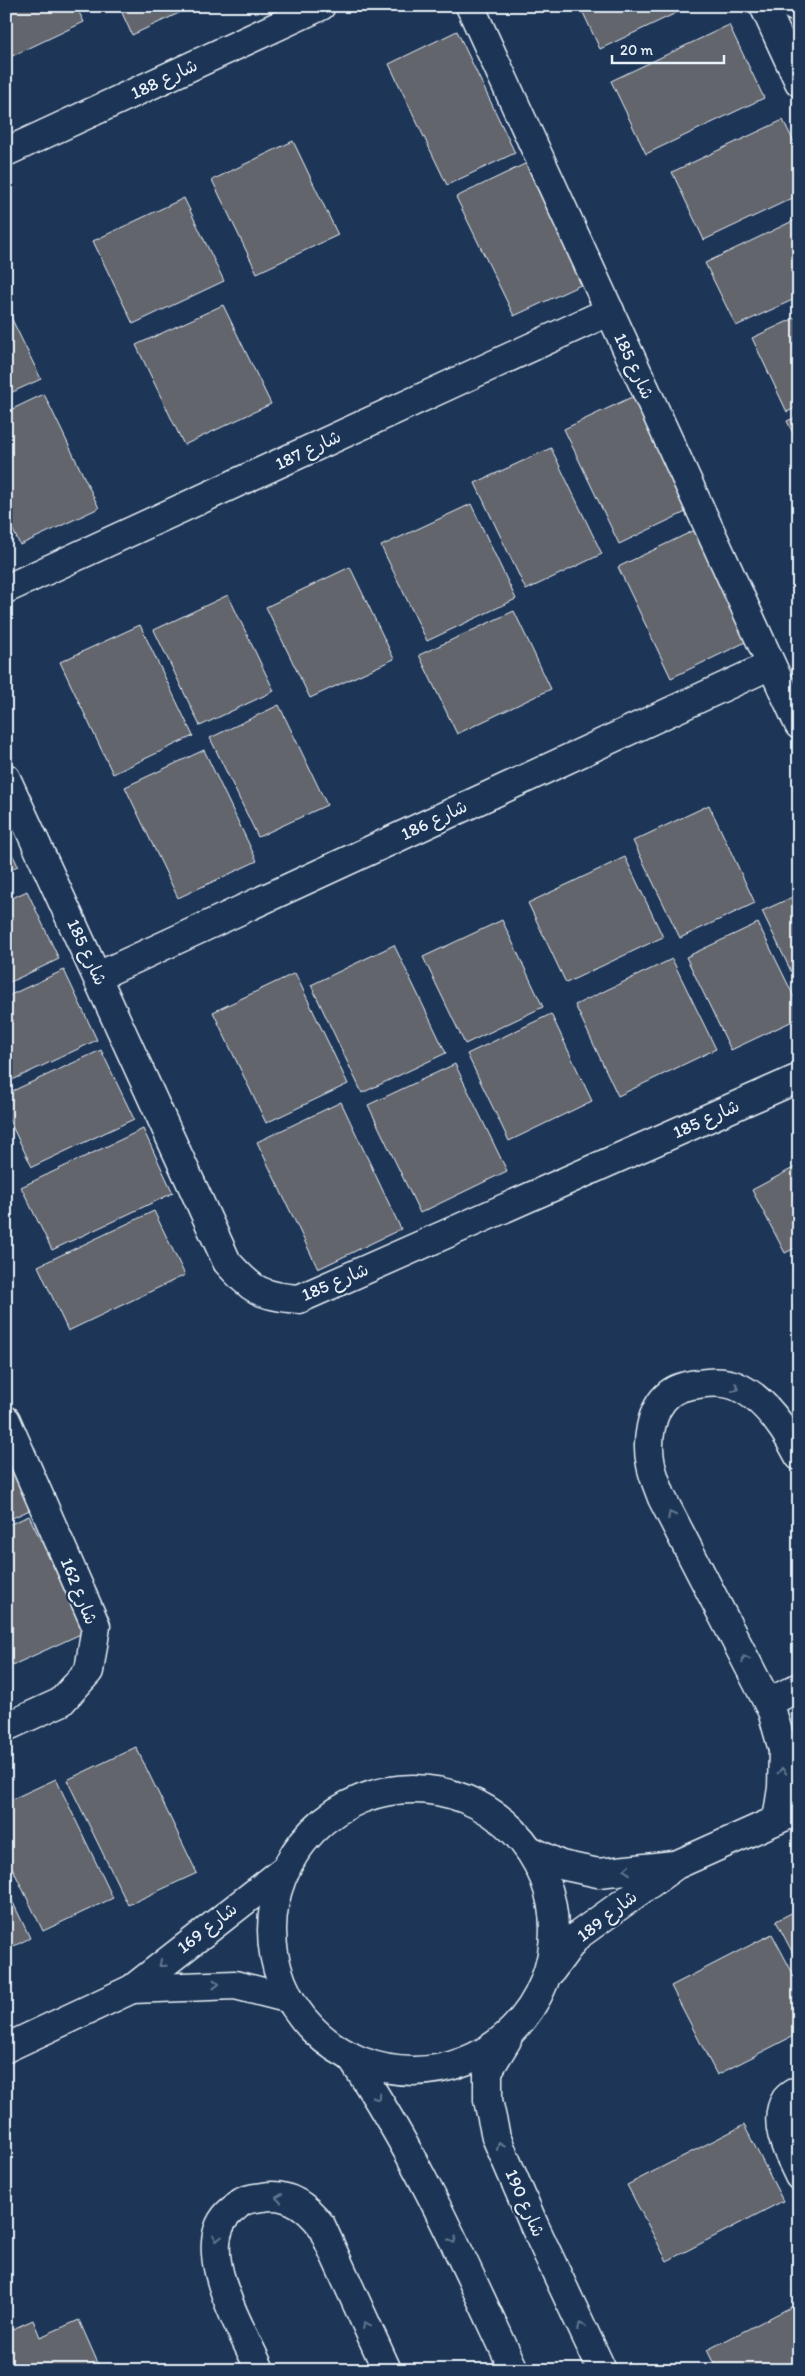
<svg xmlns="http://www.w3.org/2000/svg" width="805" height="2376" font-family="Itim,'Playpen Sans Arabic',sans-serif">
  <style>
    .building { fill: #64656d; stroke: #e8f1f8 }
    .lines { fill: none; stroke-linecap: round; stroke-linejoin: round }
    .minor-casing { stroke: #e8f1f8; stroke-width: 31 }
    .minor { stroke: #1d3557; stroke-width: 28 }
    .oneway { stroke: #64778f }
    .labels { text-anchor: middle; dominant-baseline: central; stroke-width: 4.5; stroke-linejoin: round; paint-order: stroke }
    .street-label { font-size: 18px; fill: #e8f1f8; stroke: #1d3557 }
  </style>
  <rect width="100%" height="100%" fill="#1d3557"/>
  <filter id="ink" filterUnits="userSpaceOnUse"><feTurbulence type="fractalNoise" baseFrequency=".02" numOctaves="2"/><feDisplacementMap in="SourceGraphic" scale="10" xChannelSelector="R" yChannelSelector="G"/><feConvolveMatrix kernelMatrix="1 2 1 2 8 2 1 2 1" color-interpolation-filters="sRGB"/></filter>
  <g filter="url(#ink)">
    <g class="building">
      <polygon points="6,6 76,6 84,22 6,59"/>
      <polygon points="119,6 194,6 132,35"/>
      <polygon points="580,6 691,6 600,49"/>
      <polygon points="729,25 764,98 646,154 611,81"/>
      <polygon points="457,31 515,153 447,185 389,64"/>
      <polygon points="783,120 799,152 799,195 704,240 672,172"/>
      <polygon points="293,141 338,235 257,273 212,180"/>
      <polygon points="529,162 587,282 514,316 456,197"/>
      <polygon points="184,198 224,281 133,324 93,241"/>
      <polygon points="799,218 799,297 736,326 705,263"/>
      <polygon points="223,305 271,404 184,445 136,345"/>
      <polygon points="6,307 41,379 6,395"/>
      <polygon points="799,316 799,406 787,412 752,338"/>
      <polygon points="44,394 99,508 20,545 6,516 6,412"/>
      <polygon points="636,395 690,510 619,544 564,429"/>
      <polygon points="799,416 799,445 787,421"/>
      <polygon points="551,448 602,554 526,590 475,483"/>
      <polygon points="471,504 516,599 427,641 381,546"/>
      <polygon points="697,529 750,640 671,678 618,567"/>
      <polygon points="350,567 394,659 310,698 266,607"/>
      <polygon points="228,595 274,691 200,726 154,630"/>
      <polygon points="514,611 551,689 457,734 419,655"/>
      <polygon points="140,625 193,736 113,774 60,662"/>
      <polygon points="279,705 327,805 258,837 210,738"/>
      <polygon points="204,750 257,861 178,898 125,787"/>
      <polygon points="709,805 755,903 680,938 633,841"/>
      <polygon points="6,841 18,866 6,871"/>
      <polygon points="625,857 663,937 566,983 528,903"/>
      <polygon points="27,891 59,959 6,984 6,901"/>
      <polygon points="799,894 799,988 762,911"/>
      <polygon points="502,920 543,1007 465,1044 423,957"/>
      <polygon points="758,923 799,1007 799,1018 731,1050 686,957"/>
      <polygon points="394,945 446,1053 362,1093 311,985"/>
      <polygon points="672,959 716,1049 618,1096 575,1005"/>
      <polygon points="64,970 97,1040 6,1083 6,997"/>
      <polygon points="295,973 348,1084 266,1123 213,1012"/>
      <polygon points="551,1014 592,1101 509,1141 467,1054"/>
      <polygon points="101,1050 134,1119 32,1167 6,1114 6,1094"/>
      <polygon points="455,1064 507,1171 420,1213 368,1105"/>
      <polygon points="341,1102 401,1229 318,1269 257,1142"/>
      <polygon points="143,1129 173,1193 52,1250 21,1187"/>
      <polygon points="799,1165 799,1246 785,1253 752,1190"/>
      <polygon points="154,1211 185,1275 68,1331 38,1266"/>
      <polygon points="6,1451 34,1508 6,1521"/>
      <polygon points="29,1516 85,1632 13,1665 6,1651 6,1526"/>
      <polygon points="136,1747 197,1873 128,1905 67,1780"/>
      <polygon points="56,1779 113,1898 43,1931 6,1855 6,1802"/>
      <polygon points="6,1888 30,1938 6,1950"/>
      <polygon points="799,1909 799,1965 776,1921"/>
      <polygon points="772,1934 799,1985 799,2033 717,2075 671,1986"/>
      <polygon points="744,2125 783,2201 667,2261 627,2185"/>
      <polygon points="799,2303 799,2370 717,2370 707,2350"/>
      <polygon points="33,2320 40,2337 79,2320 101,2370 6,2370 6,2332"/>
    </g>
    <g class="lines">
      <g class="minor-casing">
        <g id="minor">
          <polyline points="470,6 799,725"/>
          <polyline points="764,6 799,82"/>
          <polyline points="793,6 799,9"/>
          <polyline points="6,152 321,6"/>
          <polyline points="6,589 610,311"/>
          <path d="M 6,778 L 227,1262 C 252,1290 260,1296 299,1299 L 799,1078"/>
          <polyline points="98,976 771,665"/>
          <polyline points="6,1420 96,1626 89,1671 61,1702 6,1727"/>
          <polyline points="768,1703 799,1687"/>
          <circle cx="413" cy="1930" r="141"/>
          <path d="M 777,1820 L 782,1788 L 783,1750 L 772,1711 L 662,1498 C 658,1487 653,1476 651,1465 C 646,1443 650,1409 669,1394 C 676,1388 689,1385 698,1384 C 710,1382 724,1381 736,1386 C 765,1398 785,1429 799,1456"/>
          <polyline points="530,1850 561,1865 598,1873 674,1865"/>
          <polyline points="551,1971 577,1936 676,1865 799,1810"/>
          <polyline points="132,1989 235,1985 290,1999"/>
          <polyline points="507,2040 488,2071 488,2100 496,2137 534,2225 602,2370"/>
          <polyline points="6,2048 132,1989 284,1870"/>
          <path d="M 350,2056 C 417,2155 464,2263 514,2370"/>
          <path d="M 799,2090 C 795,2092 789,2095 786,2099 C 771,2122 789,2155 799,2176"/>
          <path d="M 260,2370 C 243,2331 189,2244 232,2210 C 236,2207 240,2202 244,2201 C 250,2198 257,2198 263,2197 C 288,2192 307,2207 321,2225 L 387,2370"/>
        </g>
      </g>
      <use href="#minor" class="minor"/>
    </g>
    <defs><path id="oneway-chevron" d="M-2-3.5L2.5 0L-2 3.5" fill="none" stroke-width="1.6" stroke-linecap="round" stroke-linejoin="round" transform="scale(1.25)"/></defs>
    <g class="oneway">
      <use href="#oneway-chevron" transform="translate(736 1388) rotate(23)"/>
      <use href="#oneway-chevron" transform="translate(671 1515) rotate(-117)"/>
      <use href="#oneway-chevron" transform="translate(745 1659) rotate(-117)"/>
      <use href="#oneway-chevron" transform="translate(782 1771) rotate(-89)"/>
      <use href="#oneway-chevron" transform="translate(627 1870) rotate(175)"/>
      <use href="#oneway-chevron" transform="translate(162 1964) rotate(140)"/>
      <use href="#oneway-chevron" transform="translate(216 1984)"/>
      <use href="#oneway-chevron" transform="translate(377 2097) rotate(57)"/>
      <use href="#oneway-chevron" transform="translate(500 2146) rotate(-113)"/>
      <use href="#oneway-chevron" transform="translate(279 2198) rotate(-172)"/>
      <use href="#oneway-chevron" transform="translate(217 2238) rotate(102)"/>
      <use href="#oneway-chevron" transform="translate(453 2240) rotate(65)"/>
      <use href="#oneway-chevron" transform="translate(366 2325) rotate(-115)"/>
      <use href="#oneway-chevron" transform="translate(581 2326) rotate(-115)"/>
    </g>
  </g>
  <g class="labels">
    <g class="street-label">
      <text transform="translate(164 79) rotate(-25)">شارع 188</text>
      <text transform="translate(634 366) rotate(65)">شارع 185</text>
      <text transform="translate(308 450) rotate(-25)">شارع 187</text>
      <text transform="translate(434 820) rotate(-25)">شارع 186</text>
      <text transform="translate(87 952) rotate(65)">شارع 185</text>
      <text transform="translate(706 1119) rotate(-24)">شارع 185</text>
      <text transform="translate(335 1282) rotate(-23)">شارع 185</text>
      <text transform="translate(79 1591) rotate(68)">شارع 162</text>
      <text transform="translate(607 1916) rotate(-38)">شارع 189</text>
      <text transform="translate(207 1928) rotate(-38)">شارع 169</text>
      <text transform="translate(525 2203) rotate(66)">شارع 190</text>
    </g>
  </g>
  <rect width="805" height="2376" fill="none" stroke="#1d3557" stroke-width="25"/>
  <rect x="12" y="12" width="780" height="2351" fill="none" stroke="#e8f1f8" stroke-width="2" filter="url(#ink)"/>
  <path d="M612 55v8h112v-8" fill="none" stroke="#e8f1f8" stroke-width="2.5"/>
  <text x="620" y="55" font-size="15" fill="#e8f1f8" stroke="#1d3557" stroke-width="4" paint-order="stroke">20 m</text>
</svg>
